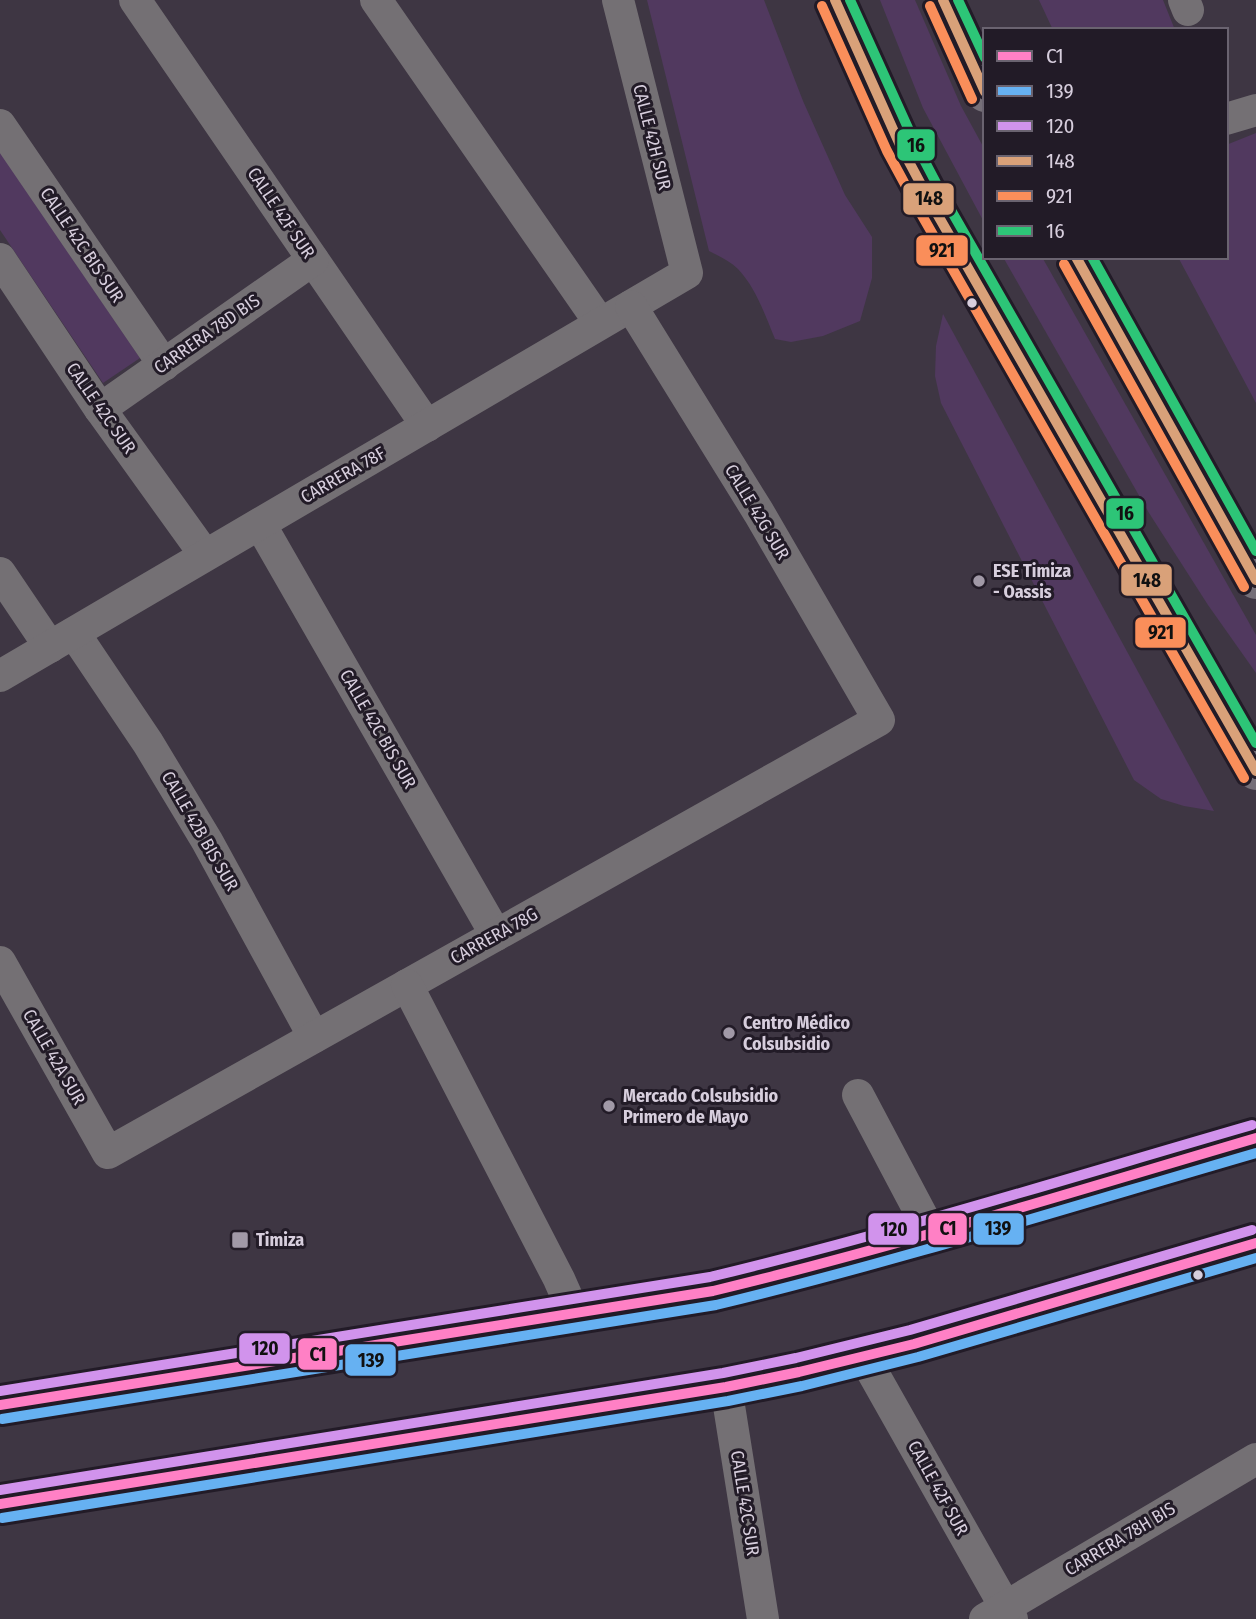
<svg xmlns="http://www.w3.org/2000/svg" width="1256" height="1619" font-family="'Fira Sans Condensed',sans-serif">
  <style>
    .green { fill: #51395f }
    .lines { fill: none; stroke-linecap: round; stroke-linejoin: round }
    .minor { stroke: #747074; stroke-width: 32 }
    .primary { stroke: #756f78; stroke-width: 38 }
    .bus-1-casing { stroke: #221b27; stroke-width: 16 }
    .bus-2-casing { stroke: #221b27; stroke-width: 16 }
    .bus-3-casing { stroke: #221b27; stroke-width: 16 }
    .bus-4-casing { stroke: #221b27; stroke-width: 16 }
    .bus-5-casing { stroke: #221b27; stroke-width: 16 }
    .bus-6-casing { stroke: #221b27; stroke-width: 16 }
    .bus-1 { stroke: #ff80c5; stroke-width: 10 }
    .bus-2 { stroke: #66b1f2; stroke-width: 10 }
    .bus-3 { stroke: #d193ec; stroke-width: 10 }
    .bus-4 { stroke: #d9a179; stroke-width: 10 }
    .bus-5 { stroke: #fa8e5a; stroke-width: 10 }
    .bus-6 { stroke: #2dc577; stroke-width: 10 }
    .bus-dot { fill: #d7cedd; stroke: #221b27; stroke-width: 2.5 }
    .poi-dot { fill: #a199a7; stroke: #221b27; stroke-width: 2.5 }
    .labels { text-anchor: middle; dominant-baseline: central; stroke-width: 6; stroke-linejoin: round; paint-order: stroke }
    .street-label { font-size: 18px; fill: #d7cedd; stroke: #221b27 }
    .poi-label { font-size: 18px; font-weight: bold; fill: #d7cedd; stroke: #221b27; text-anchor: start }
    .line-badge { stroke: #221b27; stroke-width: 2.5 }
    .pale-badge-label { font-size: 19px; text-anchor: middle; font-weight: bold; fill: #111 }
  </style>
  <rect width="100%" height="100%" fill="#3e3643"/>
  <g class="green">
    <path d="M 647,0 L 764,0 L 803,101 L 845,195 L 872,237 L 872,278 L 860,321 L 823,336 L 791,342 L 775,339 C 765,315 756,288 738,269 C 730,261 719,256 709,251 Z"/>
    <polygon points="880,0 915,0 961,106 985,150 985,224 923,108"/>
    <polygon points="1039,0 1163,0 1175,30 1053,30"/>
    <polygon points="1256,133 1256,403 1178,257 1226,257 1226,145"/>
    <polygon points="0,152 140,358 103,383 0,230"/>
    <polygon points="1003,257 1042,257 1256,635 1256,673 1208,605 1149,513"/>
    <polygon points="943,314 1214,811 1184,806 1161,799 1134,780 941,403 935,376 936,346"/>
  </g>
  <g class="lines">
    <g class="minor">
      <polyline points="135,0 427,426"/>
      <polyline points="376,0 600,323"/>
      <polyline points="1184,0 1188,10"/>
      <polyline points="1226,119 1256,110"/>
      <polyline points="0,125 164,365"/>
      <polyline points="0,259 100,409 205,555"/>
      <polyline points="100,409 313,260"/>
      <polyline points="260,524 496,935"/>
      <polyline points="0,573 50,647"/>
      <polyline points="74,633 148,743 207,841 314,1037"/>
      <polyline points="0,676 687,273 618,0"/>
      <polyline points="0,962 108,1153 879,720 759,513 631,306"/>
      <polyline points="407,985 559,1279 574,1313"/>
      <polyline points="858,1095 931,1233"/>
      <polyline points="864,1357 1012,1619"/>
      <polyline points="726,1387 763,1619"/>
      <polyline points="985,1619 1256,1459"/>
    </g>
    <g class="primary">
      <polyline points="835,0 900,145 932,205 1256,771"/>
      <polyline points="943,0 985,93"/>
      <polyline points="1076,257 1256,580"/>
      <polyline points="0,1405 713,1291 788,1273 931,1233 1256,1138"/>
      <polyline points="0,1504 726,1387 799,1372 914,1344 1256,1243"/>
    </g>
    <g class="bus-1-casing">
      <g id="bus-1">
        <path d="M 0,1405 L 713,1291 C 896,1247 1076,1191 1256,1138"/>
        <polyline points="0,1504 726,1387 799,1372 914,1344 1256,1243"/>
      </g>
    </g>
    <g class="bus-2-casing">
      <g id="bus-2">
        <path d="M 2,1419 L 716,1305 C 898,1261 1077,1205 1256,1153"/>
        <polyline points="2,1518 728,1401 802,1386 918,1357 1256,1258"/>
      </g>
    </g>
    <g class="bus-3-casing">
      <g id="bus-3">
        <path d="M 0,1391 L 710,1277 C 893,1233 1072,1177 1252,1125"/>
        <polyline points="0,1490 723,1373 796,1358 910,1330 1252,1230"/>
      </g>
    </g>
    <g class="bus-4-casing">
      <g id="bus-4">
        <polyline points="835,0 900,145 932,205 1256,771"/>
        <polyline points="943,0 985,92"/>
        <polyline points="1076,257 1256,580"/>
      </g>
    </g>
    <g class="bus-5-casing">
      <g id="bus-5">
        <polyline points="822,6 887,151 920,212 1244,778"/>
        <polyline points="930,6 972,99"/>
        <polyline points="1064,264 1244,587"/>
      </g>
    </g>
    <g class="bus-6-casing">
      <g id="bus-6">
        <polyline points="850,0 913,139 944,198 1256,743"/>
        <polyline points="958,0 985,58"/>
        <polyline points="1092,257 1256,551"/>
      </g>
    </g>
    <use href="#bus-1" class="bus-1"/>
    <use href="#bus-2" class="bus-2"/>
    <use href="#bus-3" class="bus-3"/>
    <use href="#bus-4" class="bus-4"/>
    <use href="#bus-5" class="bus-5"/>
    <use href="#bus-6" class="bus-6"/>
  </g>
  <g class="bus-dot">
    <circle cx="972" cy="303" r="6"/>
    <circle cx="1198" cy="1275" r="6"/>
  </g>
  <g class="poi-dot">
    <circle cx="979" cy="581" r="7"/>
    <circle cx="729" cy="1033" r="7"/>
    <circle cx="609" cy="1106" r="7"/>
    <rect x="231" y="1231" width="18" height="18" rx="3.5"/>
  </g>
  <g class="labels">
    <g class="street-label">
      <text transform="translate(652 137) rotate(76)">CALLE 42H SUR</text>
      <text transform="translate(281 213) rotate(56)">CALLE 42F SUR</text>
      <text transform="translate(82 245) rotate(56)">CALLE 42C BIS SUR</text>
      <text transform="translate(207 334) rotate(-35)">CARRERA 78D BIS</text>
      <text transform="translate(101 408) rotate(55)">CALLE 42C SUR</text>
      <text transform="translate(343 475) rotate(-30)">CARRERA 78F</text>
      <text transform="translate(757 512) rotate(59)">CALLE 42G SUR</text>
      <text transform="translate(378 729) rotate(60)">CALLE 42C BIS SUR</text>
      <text transform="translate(200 831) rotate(60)">CALLE 42B BIS SUR</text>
      <text transform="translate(494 936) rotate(-29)">CARRERA 78G</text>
      <text transform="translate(54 1057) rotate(60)">CALLE 42A SUR</text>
      <text transform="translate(938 1488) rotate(61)">CALLE 42F SUR</text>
      <text transform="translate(745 1503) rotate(81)">CALLE 42C SUR</text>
      <text transform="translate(1120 1539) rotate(-31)">CARRERA 78H BIS</text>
    </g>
    <g class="poi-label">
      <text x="993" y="571">ESE Timiza<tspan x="993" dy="21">- Oassis</tspan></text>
      <text x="743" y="1023">Centro Médico<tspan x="743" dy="21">Colsubsidio</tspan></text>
      <text x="623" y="1096">Mercado Colsubsidio<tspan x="623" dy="21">Primero de Mayo</tspan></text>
      <text x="256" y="1240">Timiza</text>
    </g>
  </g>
  <g class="line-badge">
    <rect x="896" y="128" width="40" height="34" rx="7" fill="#2dc577"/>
    <rect x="902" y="182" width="53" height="34" rx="7" fill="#d9a179"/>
    <rect x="915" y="234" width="54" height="33" rx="7" fill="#fa8e5a"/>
    <rect x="1105" y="497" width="40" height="33" rx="7" fill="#2dc577"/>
    <rect x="1120" y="563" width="53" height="34" rx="7" fill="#d9a179"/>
    <rect x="1134" y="616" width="53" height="33" rx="7" fill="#fa8e5a"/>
    <rect x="972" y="1212" width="53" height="34" rx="7" fill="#66b1f2"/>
    <rect x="927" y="1212" width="41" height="34" rx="7" fill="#ff80c5"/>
    <rect x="867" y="1212" width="53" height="34" rx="7" fill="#d193ec"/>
    <rect x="238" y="1332" width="53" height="33" rx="7" fill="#d193ec"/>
    <rect x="297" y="1337" width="41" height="34" rx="7" fill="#ff80c5"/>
    <rect x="344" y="1343" width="53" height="34" rx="7" fill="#66b1f2"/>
  </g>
  <g class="pale-badge-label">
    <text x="916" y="152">16</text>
    <text x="929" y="205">148</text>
    <text x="942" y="257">921</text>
    <text x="1125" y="520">16</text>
    <text x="1147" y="587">148</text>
    <text x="1161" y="639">921</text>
    <text x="998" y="1235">139</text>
    <text x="948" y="1235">C1</text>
    <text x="894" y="1236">120</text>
    <text x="265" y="1355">120</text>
    <text x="318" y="1361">C1</text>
    <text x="371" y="1367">139</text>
  </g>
  <rect x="983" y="28" width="245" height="231" fill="#221b27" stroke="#6a6370" stroke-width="2"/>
  <rect x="997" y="51" width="35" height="10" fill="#ff80c5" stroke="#6a6370" stroke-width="2"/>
  <text x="1046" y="63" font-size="21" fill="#d7cedd">C1</text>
  <rect x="997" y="86" width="35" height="10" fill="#66b1f2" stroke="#6a6370" stroke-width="2"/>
  <text x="1046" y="98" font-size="21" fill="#d7cedd">139</text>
  <rect x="997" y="121" width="35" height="10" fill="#d193ec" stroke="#6a6370" stroke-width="2"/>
  <text x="1046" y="133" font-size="21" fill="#d7cedd">120</text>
  <rect x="997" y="156" width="35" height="10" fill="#d9a179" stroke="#6a6370" stroke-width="2"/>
  <text x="1046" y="168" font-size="21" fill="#d7cedd">148</text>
  <rect x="997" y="191" width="35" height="10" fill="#fa8e5a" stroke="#6a6370" stroke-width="2"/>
  <text x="1046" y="203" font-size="21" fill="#d7cedd">921</text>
  <rect x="997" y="226" width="35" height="10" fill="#2dc577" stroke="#6a6370" stroke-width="2"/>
  <text x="1046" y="238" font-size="21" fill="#d7cedd">16</text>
</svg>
